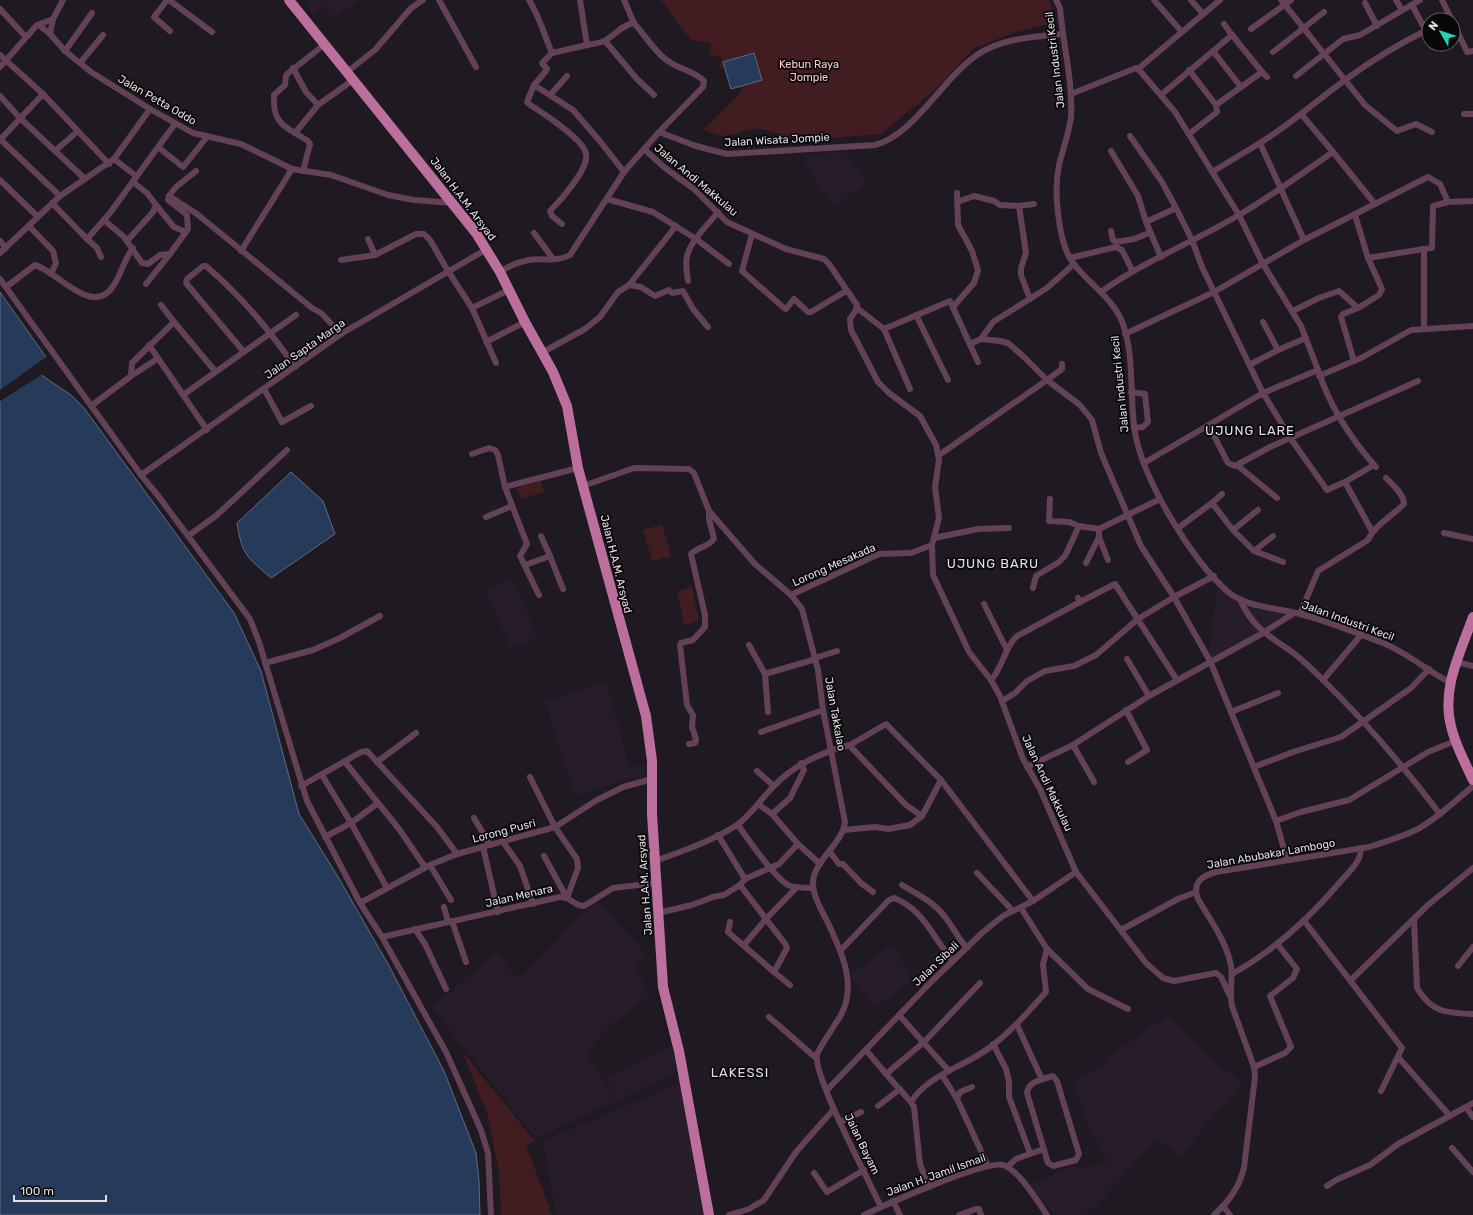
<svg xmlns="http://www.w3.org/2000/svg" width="1473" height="1215" font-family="Rubik,sans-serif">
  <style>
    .built { fill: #261c2a }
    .green { fill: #411c21 }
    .water { fill: #263a5a; stroke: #5f6b83 }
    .pier { fill: #1f1921 }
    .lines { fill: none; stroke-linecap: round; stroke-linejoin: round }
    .minor { stroke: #644256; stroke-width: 6 }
    .trunk { stroke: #bc6f9c; stroke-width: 10 }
    .labels { text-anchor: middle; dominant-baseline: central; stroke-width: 3.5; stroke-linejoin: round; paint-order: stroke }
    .street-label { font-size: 11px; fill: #e3dee4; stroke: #080608 }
    .park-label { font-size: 11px; fill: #facace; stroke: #080608 }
    .quarter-label { font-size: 13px; letter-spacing: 1px; fill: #e3dee4; stroke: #080608 }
  </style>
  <rect width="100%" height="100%" fill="#1f1921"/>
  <g class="built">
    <polygon points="310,0 359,0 333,20 324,5 313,14 305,5"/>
    <polygon points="844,151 867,182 834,207 805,164 806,155"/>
    <polygon points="512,577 538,637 511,649 485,589"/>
    <polygon points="1218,578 1234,596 1302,615 1263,633 1207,664"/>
    <polygon points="606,681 629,766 650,766 650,777 627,780 574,796 545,701"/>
    <polygon points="596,901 640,946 645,956 635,966 650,995 611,1025 586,1052 615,1097 606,1078 672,1046 677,1072 536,1139 431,1007 497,953 510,970 520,978"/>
    <polygon points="892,944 913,980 874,1008 850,975"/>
    <polygon points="1168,1015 1205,1054 1243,1083 1229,1102 1219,1109 1181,1157 1157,1140 1095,1207 1085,1215 1054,1215 1030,1185 1069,1167 1088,1167 1108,1162 1082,1112 1074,1080 1109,1061 1109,1056"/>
    <polygon points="679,1083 706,1215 556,1215 543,1141"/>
  </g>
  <g class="green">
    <path d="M 661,0 L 1049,0 L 1056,22 L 1013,33 L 973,49 L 936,89 L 881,134 L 783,142 L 779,134 C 772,132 764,129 757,129 C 733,130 729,144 704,129 L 742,91 L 728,70 L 720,68 L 722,58 L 710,54 L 711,43 L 691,40 Z"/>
    <polygon points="541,481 544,492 521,499 517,488"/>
    <polygon points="662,524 671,556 652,561 643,530"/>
    <polygon points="692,587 699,621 684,625 677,591"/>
    <polygon points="462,1051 535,1141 526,1145 552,1215 501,1215 499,1172 487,1113"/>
  </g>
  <g class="water">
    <polygon points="754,53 762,80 731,89 723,62"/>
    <polygon points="0,292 46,357 34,370 71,395 84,408 234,613 261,671 299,814 337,875 388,964 444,1071 476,1153 479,1181 480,1215 0,1215"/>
    <path d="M 291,472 L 323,501 L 335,534 L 271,578 C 247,557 242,555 237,523 Z"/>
  </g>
  <polygon class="pier" points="46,357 48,358 37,370 43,374 0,401 0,390"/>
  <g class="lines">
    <g class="minor">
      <polyline points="167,0 154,17 170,31"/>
      <polyline points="169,0 212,32"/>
      <polyline points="439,0 476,67"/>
      <path d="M 529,0 C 540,17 544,35 552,53"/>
      <path d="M 580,0 L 587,45 C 593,44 601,43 606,40 C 616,34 622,25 634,23 C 644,34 652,48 664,58 C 676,69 693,70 704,81 L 703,87 L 659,132"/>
      <polyline points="624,0 634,23"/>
      <path d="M 1056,0 L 1060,8 C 1063,44 1073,81 1071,117 C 1069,133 1063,149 1059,165 C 1056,180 1056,197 1058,213 C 1060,229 1063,249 1073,263 C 1089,284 1114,299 1123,324 C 1134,356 1130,392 1134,425 C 1139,475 1191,559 1228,592 C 1246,607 1278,608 1300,614 C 1328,621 1356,633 1383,643 C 1408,653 1427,671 1451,683"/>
      <polyline points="1154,0 1182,32"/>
      <polyline points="1191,0 1203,14"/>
      <polyline points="1281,0 1365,105 1397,131 1416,124 1432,132"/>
      <polyline points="1396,0 1402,10"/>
      <polyline points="1442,0 1451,18"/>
      <polyline points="1365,3 1377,26"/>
      <polyline points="1412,5 1426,31"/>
      <polyline points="0,9 26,37"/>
      <polyline points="1453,22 1467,52 1473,51"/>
      <polyline points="1224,24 1232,35"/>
      <polyline points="39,25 50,34 65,51 91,72 150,109 193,133 241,144 292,169 331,175 388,195 414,200 453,203"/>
      <polyline points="1251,29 1291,0"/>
      <polyline points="50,34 53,19 63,0"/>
      <polyline points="605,41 637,79 654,95"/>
      <path d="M 325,44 L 286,75 L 285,85 L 274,95 C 273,115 277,123 295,133 L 318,105 L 353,80"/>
      <polyline points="587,45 552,53 542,63 547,69 546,71 534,85 573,110 599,140 624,172"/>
      <polyline points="65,51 92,13"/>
      <polyline points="1213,51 1241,87"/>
      <polyline points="1273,52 1324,12"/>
      <polyline points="0,55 43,94 109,164"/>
      <polyline points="80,63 103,35"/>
      <polyline points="0,67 37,25 53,19"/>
      <polyline points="293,68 306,92 318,105"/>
      <polyline points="1138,69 1220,0"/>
      <polyline points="1189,70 1216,105"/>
      <polyline points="347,72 375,50 411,8 423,0"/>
      <polyline points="1296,76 1343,39 1360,35 1420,0"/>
      <path d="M 534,85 L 527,102 L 529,104 C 542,113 584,139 586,154 C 589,169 560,201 550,211 L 552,216 L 562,224"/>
      <polyline points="1071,94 1136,68 1141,72 1175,112 1239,215 1263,264 1301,326 1318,370"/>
      <polyline points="550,95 567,76"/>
      <polyline points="1161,95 1232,35 1262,72"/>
      <polyline points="0,96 20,118 85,179"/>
      <polyline points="1464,114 1473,114"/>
      <polyline points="295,133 308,141 310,144 303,171"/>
      <polyline points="1189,134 1217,112 1216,105 1262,72 1267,77"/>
      <polyline points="1130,136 1162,182 1176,208 1192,240 1202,267 1263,393 1291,439 1327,490 1345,482 1372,531"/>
      <polyline points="0,139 60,196"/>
      <polyline points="0,140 43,94"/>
      <path d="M 1260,143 C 1291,124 1316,101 1345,80 C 1371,61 1400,43 1429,29"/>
      <polyline points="158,147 175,124"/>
      <polyline points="644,149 665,168 694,189 727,222 786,249 824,259 829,264 857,305 856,310 850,319 851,330 878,382 889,393 920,416 936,445 939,460 935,487 939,518 932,545 933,575 969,652 991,680 1000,696 1023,759 1040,789 1076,872 1146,963 1163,978 1174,981 1216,973 1221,977 1230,996"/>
      <polyline points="56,150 78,131"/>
      <polyline points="1111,151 1138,196 1146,222 1176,208"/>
      <polyline points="1333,152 1375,204"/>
      <polyline points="114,159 136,176"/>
      <polyline points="196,171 176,187 169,196 197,214 312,308 321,313 341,334"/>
      <polyline points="1212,172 1260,143 1304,240"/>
      <polyline points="0,180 38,217"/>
      <polyline points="607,199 653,212 696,239 729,264"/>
      <polyline points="957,202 974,196 994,201 1000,205 1019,206 1026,253 1021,268 1021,275 1030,299"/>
      <polyline points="52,203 87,239 110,213 158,147 183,167 207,137"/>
      <polyline points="156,205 174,227 186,232"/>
      <polyline points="1019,206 1034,204"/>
      <polyline points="104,220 124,237 142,263 148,264 160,255 170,254 188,229 187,215 168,200 169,196"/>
      <polyline points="1146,222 1161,257"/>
      <polyline points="29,226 53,251 56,263 51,274"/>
      <polyline points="1111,231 1113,240 1116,242 1134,239 1149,233"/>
      <polyline points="534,233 553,259"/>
      <polyline points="752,234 742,271 784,308 786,309 794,299 808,312 811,312 846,291"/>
      <polyline points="87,239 97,248 101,257"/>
      <polyline points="368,239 375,255"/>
      <polyline points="0,241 6,248"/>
      <polyline points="127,241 153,212 156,205 147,193 133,182"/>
      <polyline points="241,251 292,169"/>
      <polyline points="0,253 60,196 114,159 150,109"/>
      <polyline points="1070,258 1116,247 1122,250 1132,270"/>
      <polyline points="1368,258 1424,249"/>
      <polyline points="341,260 375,255 416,234 424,234 430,240 448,271 472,308"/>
      <path d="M 500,272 C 509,266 518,262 529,260 C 542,258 558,262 570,255 L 624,172 L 659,132 L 696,146 L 727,154 L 875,145 C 914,135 943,78 977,55 C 1002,38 1033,37 1062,34"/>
      <polyline points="0,279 141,475 159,497 250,619 259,642 307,801 360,903 382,937 446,1052 481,1130 488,1153 491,1215"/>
      <path d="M 688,281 C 687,273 685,264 687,256 C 691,240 708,225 718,212"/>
      <polyline points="146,284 170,254"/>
      <polyline points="629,285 641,287 655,296 669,290 672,293 683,291 693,309 708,327"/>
      <path d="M 6,287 L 35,265 C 55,270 90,315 111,289 C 121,277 123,261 133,248"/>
      <path d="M 1101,292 C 1144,261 1194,242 1239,215 C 1272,196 1302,173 1333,152 L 1302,115"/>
      <polyline points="953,307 974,283 978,270 972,251 958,225 957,193"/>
      <polyline points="857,308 884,329 910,389"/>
      <polyline points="1293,311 1319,298 1339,291 1358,308 1379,295 1382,289 1368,258 1355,215"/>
      <polyline points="916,315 948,380"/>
      <polyline points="174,322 215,371"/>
      <polyline points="1263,322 1278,350"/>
      <polyline points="1424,328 1424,249 1432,248 1433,206 1448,202 1473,201"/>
      <polyline points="884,329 950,301 978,362"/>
      <polyline points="1125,334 1214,292 1304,240 1428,177 1440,184 1448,202"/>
      <polyline points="981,339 993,322 1047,288 1074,264"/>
      <polyline points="486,342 525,322"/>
      <polyline points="970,344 981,339 1000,341 1008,343 1024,357 1047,380 1080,405 1092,420 1101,453 1141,546 1174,597 1210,661 1276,821 1287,860"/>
      <polyline points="149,345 207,430"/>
      <path d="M 244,352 L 186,283 L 187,279 L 203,266 L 206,266 C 241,296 269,329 295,367"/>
      <polyline points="543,352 585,329 600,317 618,292 629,285 676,226"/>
      <polyline points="1354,361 1341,317 1343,314 1358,308"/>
      <polyline points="496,363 472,308 509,290"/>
      <polyline points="1251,364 1278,350 1306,338"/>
      <polyline points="131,376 157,359"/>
      <polyline points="1319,376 1363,357 1411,330 1473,326"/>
      <polyline points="264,389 282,422 311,406"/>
      <polyline points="1131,392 1145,394 1148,422 1143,427 1134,428"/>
      <polyline points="183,395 296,315"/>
      <polyline points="91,406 131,376 132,363 174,322 161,305"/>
      <polyline points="1209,426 1228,463 1235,466 1270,447 1418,381"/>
      <polyline points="472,454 489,448 495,450 498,455 505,487 527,544 520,556 539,595"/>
      <polyline points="939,455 1047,380 1062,369 1062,364"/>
      <path d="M 1144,463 L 1263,393 L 1318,370 C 1330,407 1350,438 1376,467"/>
      <polyline points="1237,465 1277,498"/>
      <polyline points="141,475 341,334 487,249"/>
      <polyline points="1345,482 1374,465"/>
      <path d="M 583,486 L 634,468 L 689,469 L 694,473 L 709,511 L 755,564 L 791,595 L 802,609 L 818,670 L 823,710 L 845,822 C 842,845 813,861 813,883 C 813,897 823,913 829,925 C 842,953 857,985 841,1015 C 833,1028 824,1040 817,1054 C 812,1075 869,1180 881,1207"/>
      <polyline points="505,487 578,468"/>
      <polyline points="1050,499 1049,521 1069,522 1079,526"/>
      <polyline points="1212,503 1222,494"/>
      <polyline points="486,517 512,506"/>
      <polyline points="1178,528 1212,503 1233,530 1254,551 1283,562"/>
      <polyline points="1233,530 1258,510"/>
      <polyline points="1444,533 1473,539"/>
      <polyline points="188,536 217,515 287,450"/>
      <polyline points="541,536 550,556"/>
      <polyline points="1099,537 1108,560"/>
      <polyline points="934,538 978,529 1009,528"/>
      <polyline points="1254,551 1273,536"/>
      <polyline points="1086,563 1099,537 1099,529 1160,499"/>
      <polyline points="525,565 550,556 563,589"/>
      <polyline points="1033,588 1036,576 1059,562 1065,556 1079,526 1099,529"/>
      <polyline points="791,595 879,554 911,553 932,545"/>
      <polyline points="1078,598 1080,602 1115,584 1177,680"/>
      <path d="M 1240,599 C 1251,626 1269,636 1292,652 C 1303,660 1314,671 1324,681 C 1366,722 1404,767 1440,814"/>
      <polyline points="984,604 1007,650"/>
      <path d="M 1300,614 L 1318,571 L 1368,540 C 1375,525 1392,516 1404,504 C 1404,494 1392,484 1386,478"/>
      <polyline points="749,645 765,674 768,712"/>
      <polyline points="815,658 837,651"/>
      <polyline points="1127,659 1149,696"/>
      <polyline points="1457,662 1473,666"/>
      <polyline points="265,663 313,650 340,638 380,616"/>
      <polyline points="765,674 816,659"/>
      <path d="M 991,680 C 1003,667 1004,648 1017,636 L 1080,602"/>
      <polyline points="1323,680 1361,635"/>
      <polyline points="1002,701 1015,693 1027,681 1045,671 1074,666 1096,655 1138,619 1174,597 1214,576"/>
      <polyline points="1126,710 1147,750 1128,762"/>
      <polyline points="1231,712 1278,693"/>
      <polyline points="761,732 823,710"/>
      <path d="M 689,744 L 695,743 L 696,739 L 692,727 L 693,715 L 687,705 L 680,645 L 681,643 L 693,640 L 705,627 L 705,615 L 691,554 C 698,547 708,547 714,539 L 709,519 L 709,511"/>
      <polyline points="850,745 886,724 941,780"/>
      <polyline points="1073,745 1094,782"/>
      <polyline points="377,762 416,733"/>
      <polyline points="1027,767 1073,745 1149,696 1263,633 1294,613"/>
      <polyline points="1254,767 1293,752 1341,737 1411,688 1429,669"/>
      <polyline points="757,771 774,786"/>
      <polyline points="322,775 351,823 387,888"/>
      <polyline points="530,777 555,827 577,859 578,868 567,898"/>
      <polyline points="301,786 361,752 367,751 437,827 457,854"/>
      <polyline points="378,803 399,829 425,867"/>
      <polyline points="758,804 772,814 790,798 804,770 801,763"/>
      <polyline points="772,814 798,844"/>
      <polyline points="474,818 490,845"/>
      <polyline points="1276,821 1301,812 1349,800 1428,752 1455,741"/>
      <path d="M 738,825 C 747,838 775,878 788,885 C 795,889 806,887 813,888"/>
      <polyline points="844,830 875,827 888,829 910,825 922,816 941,780 1033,901"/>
      <polyline points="718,835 745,879"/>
      <polyline points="325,837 351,823 378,803 345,762"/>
      <polyline points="503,842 520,866 533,904"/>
      <polyline points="483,847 498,912"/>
      <polyline points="830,852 839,864 843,864 861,883 873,892"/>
      <polyline points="544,856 567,898"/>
      <path d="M 655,861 C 683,851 712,841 737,825 C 750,816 761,799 773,787 C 793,765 820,753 849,745 L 906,805 L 922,816"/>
      <polyline points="430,865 451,900"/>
      <polyline points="977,873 1013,911"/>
      <polyline points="740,885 786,945 787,948 774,972 790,985"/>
      <path d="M 902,885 C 917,894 934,902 945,917 C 953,927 958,938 967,948"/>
      <polyline points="360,903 430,865 457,854 555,827 597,800 623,787 652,779"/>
      <polyline points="444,907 448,922"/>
      <polyline points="1021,908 1047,949 1088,989 1128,1009"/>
      <polyline points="658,913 692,905 713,897 724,895 740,885 745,879 779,864 798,844 820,864"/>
      <path d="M 1414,920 L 1417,988 C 1432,1013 1446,1013 1473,1014"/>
      <polyline points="452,921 466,962"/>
      <polyline points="730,922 728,932 774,972"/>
      <polyline points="1305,922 1402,1048 1381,1091"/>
      <polyline points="415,929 425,944 446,989"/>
      <polyline points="1121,930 1178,899 1196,892"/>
      <polyline points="382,937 560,897 567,898 578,905 584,906 613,888 656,883"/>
      <polyline points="744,945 766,919 797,887"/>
      <path d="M 841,950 L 889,900 L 894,898 C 925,910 933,939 953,961"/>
      <polyline points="1458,966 1473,947"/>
      <path d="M 1232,974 C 1275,950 1309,919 1341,881 C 1349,872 1361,862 1361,848"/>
      <polyline points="1351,980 1428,905 1473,868"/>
      <polyline points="899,1015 949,1071"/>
      <polyline points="769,1017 816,1058"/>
      <polyline points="1017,1025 1040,1075"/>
      <polyline points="993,1044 1006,1069 1009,1081 1009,1097 1030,1153"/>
      <polyline points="866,1050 886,1074 924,1042 980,983"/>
      <polyline points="1398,1057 1450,1116"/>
      <polyline points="1254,1067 1285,1053 1291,1047 1270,996 1293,978 1297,969 1278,945"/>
      <polyline points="886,1074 911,1102 914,1107 920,1164 929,1187"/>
      <polyline points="942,1075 957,1099"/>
      <path d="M 1053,1076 L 1057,1081 L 1079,1154 L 1076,1160 L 1053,1166 L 1048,1163 L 1027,1093 C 1028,1081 1044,1079 1053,1076 Z"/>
      <polyline points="972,1087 960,1092 957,1099 988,1166"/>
      <polyline points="827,1090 931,982 983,932 1003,916 1033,901 1076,872"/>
      <path d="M 911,1102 C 929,1074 964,1067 989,1048 C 1011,1032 1028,1012 1046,992 L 1043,964 L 1047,949"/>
      <polyline points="878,1106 900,1089"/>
      <polyline points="1466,1107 1473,1103"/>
      <polyline points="840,1122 861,1112"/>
      <polyline points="1452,1148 1473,1172"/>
      <polyline points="1007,1167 1016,1159 1044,1149"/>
      <polyline points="814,1173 827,1192 864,1170"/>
      <polyline points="1327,1186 1336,1180 1370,1165 1398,1144 1466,1107 1473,1117"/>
      <polyline points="893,1201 900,1215"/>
      <polyline points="1223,1206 1230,1215"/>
      <polyline points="729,1215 749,1209 764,1200 796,1152 834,1109"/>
      <path d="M 864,1215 C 885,1205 985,1160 1003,1165 C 1019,1170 1038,1202 1047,1215"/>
      <polyline points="959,1215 976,1209 979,1209 981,1215"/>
      <path d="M 1214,1215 C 1229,1201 1239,1188 1244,1168 L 1255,1077 L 1254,1067 L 1232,1006 C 1229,992 1233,979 1231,966 C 1227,942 1210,920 1198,899 C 1192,883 1201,876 1216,872 L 1369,847 C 1385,842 1401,837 1416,830 C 1437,819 1455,801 1473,786"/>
    </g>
    <g class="trunk">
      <polyline points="289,0 476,233 500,272 525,322 553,372 567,406 578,468 646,716 652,761 652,814 663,987 679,1051 709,1215"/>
      <path d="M 1473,617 C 1461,651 1441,689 1451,726 C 1455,745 1465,762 1473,780"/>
    </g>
  </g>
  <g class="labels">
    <g class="street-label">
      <text transform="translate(1055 60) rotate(-97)">Jalan Industri Kecil</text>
      <text transform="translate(157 100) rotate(30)">Jalan Petta Oddo</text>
      <text transform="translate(777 140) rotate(-3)">Jalan Wisata Jompie</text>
      <text transform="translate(696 180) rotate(40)">Jalan Andi Makkulau</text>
      <text transform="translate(463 199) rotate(53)">Jalan H.A.M. Arsyad</text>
      <text transform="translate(305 349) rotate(-35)">Jalan Sapta Marga</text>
      <text transform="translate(1120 384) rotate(-96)">Jalan Industri Kecil</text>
      <text transform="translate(616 564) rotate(76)">Jalan H.A.M. Arsyad</text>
      <text transform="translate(834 565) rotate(-24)">Lorong Mesakada</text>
      <text transform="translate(1348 621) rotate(20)">Jalan Industri Kecil</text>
      <text transform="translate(835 714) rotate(80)">Jalan Takkalao</text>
      <text transform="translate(1047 783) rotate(65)">Jalan Andi Makkulau</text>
      <text transform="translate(504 831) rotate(-15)">Lorong Pusri</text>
      <text transform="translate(1271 854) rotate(-10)">Jalan Abubakar Lambogo</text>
      <text transform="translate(645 885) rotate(-94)">Jalan H.A.M. Arsyad</text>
      <text transform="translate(519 896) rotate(-13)">Jalan Menara</text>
      <text transform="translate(936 964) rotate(-44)">Jalan Sibali</text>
      <text transform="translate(862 1144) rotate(64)">Jalan Bayam</text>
      <text transform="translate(936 1175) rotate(-20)">Jalan H. Jamil Ismail</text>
    </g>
    <g class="park-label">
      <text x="809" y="64">Kebun Raya<tspan x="809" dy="13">Jompie</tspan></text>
    </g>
    <g class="quarter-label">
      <text x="1250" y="430">UJUNG LARE</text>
      <text x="993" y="563">UJUNG BARU</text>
      <text x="740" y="1072">LAKESSI</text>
    </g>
  </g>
  <g transform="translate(1441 32) rotate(309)"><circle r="19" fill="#080608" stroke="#605c60"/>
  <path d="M0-3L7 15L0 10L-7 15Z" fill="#1dd5b1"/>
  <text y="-6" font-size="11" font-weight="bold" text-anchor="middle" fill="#e3dee4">N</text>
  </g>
  <path d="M14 1195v6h92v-6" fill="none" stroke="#e3dee4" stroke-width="2"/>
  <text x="20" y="1195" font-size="12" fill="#e3dee4" stroke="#080608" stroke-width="3" paint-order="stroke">100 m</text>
</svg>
